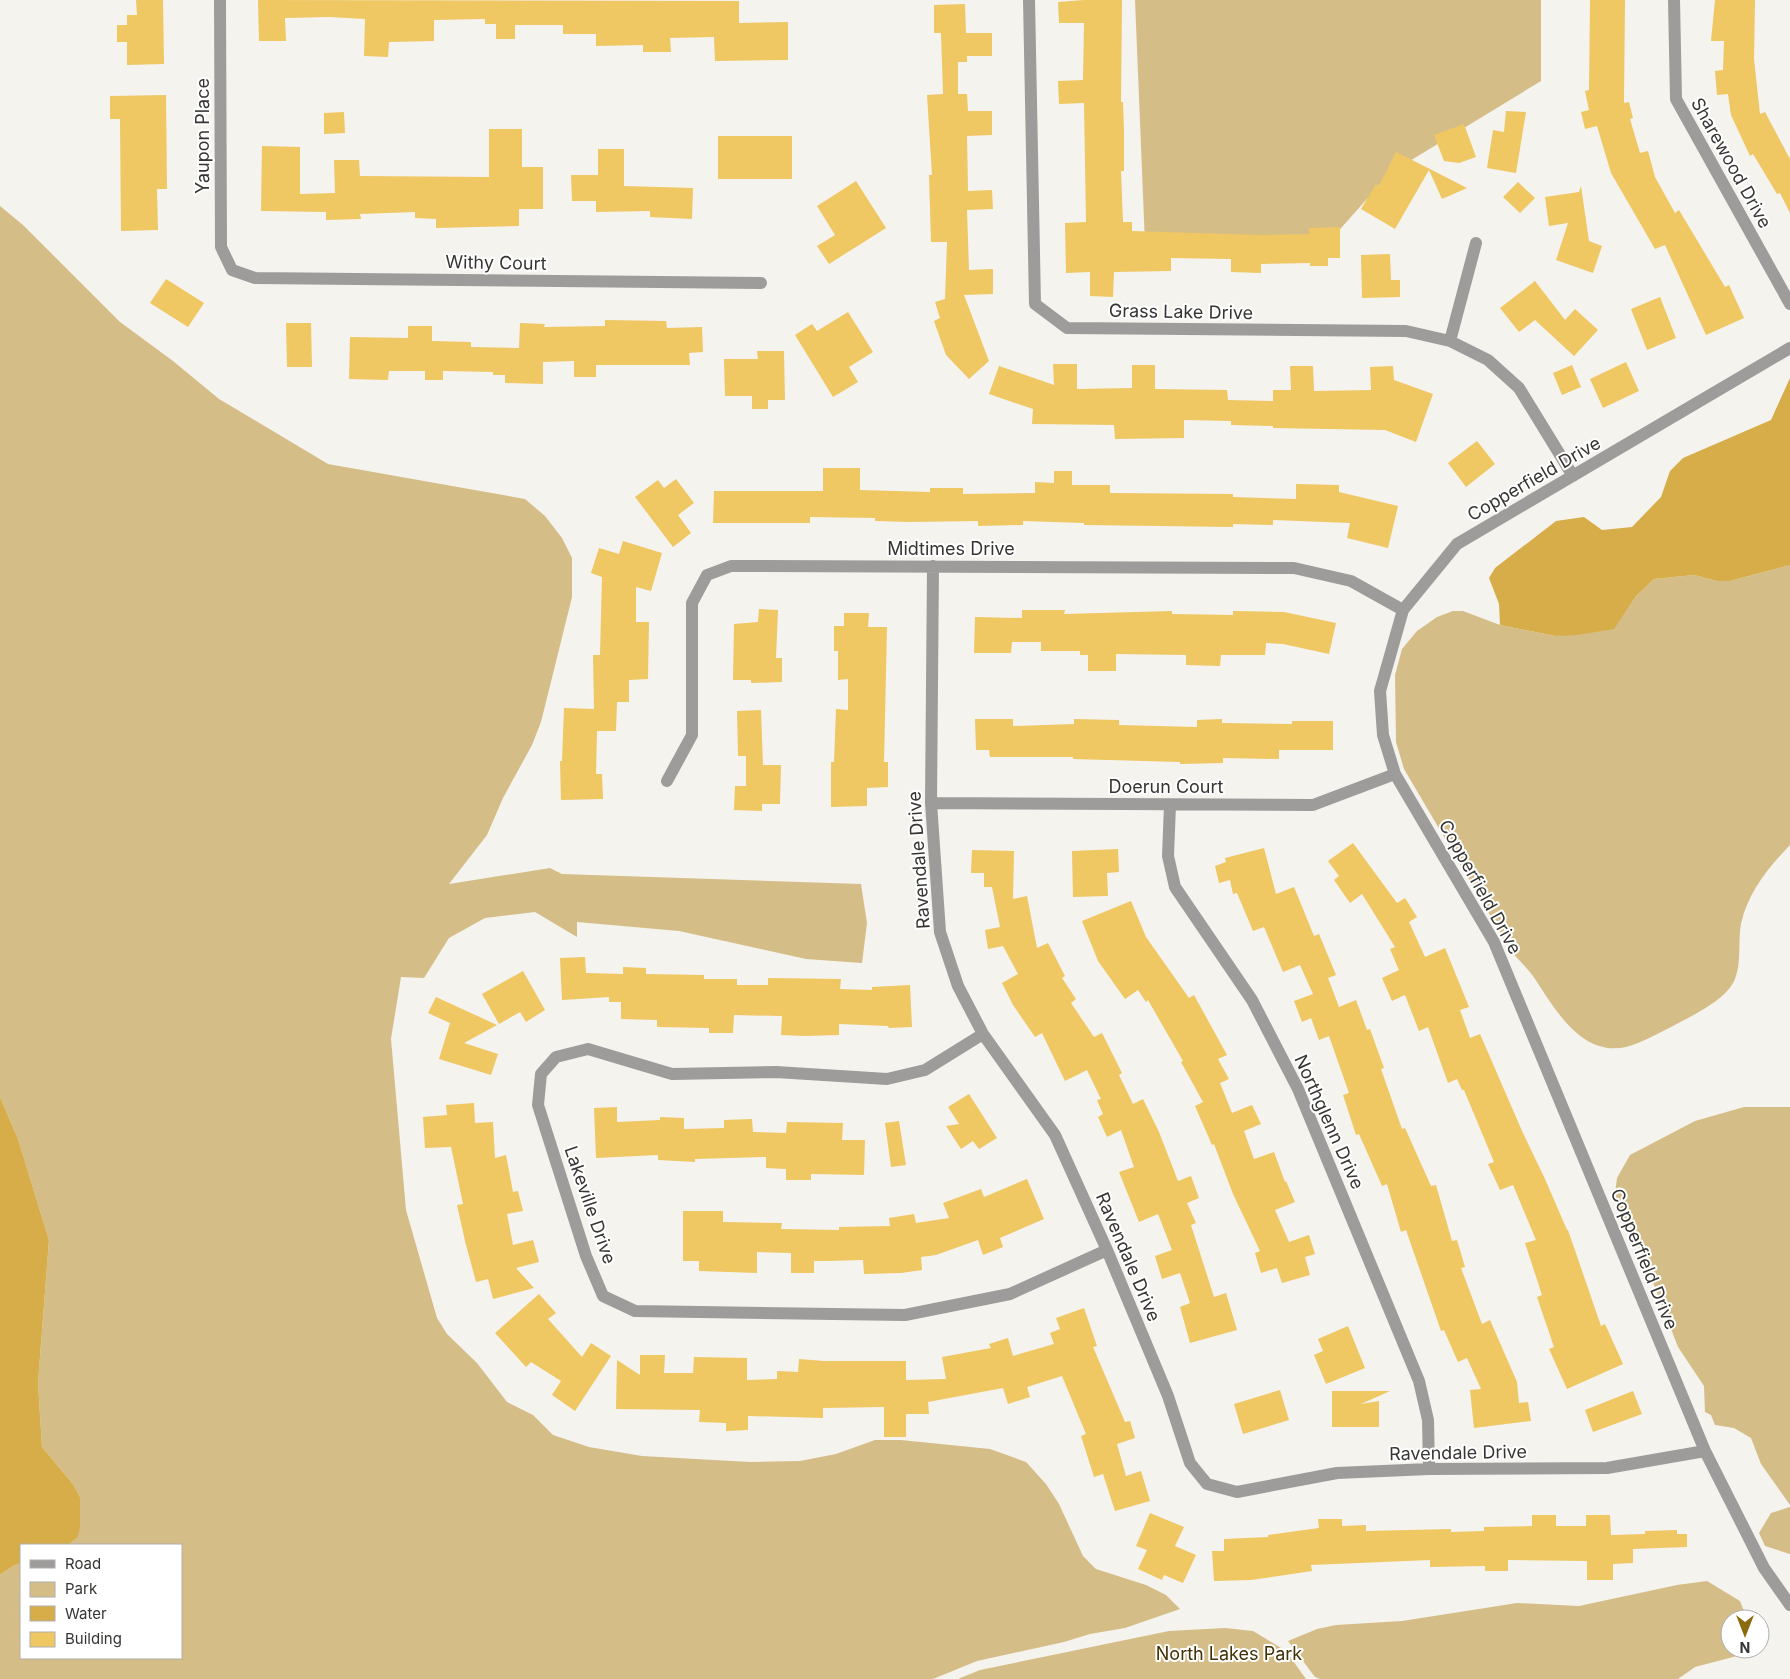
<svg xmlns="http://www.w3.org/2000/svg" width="1790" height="1679" font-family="Inter,sans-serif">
	<rect width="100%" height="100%" fill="#f5f3ee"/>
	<!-- green -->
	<path fill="#d5bd87" d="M1135,0H1541V81L1390,173L1310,263L1145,244Z
		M0,206L23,225L120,322L173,361L219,399L328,464L525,499L545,516L562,538L572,558V597L541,722L532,745L503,798L487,835L449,884L550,868L562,874L861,884L867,923L862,963L806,959L679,931L577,922V937L535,912L485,918L449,938L424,978L401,977L391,1039L406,1210L437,1318L447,1334L477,1363L507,1402L533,1415L553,1435L589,1447L642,1456L750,1462L800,1461L836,1454L875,1440H901L990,1449L1026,1462L1046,1484L1059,1504L1083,1556L1096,1569L1146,1585L1166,1595L1180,1609L1125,1628L1090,1634L1064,1642L977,1661L933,1679H0V1575L13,1566L21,1563V1658H181V1545H68L77,1538L80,1497L73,1484L42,1447L38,1383L49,1240L18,1139L0,1097Z
		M1790,565V845C1768,868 1748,892 1741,924C1737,945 1744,973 1728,990C1715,1005 1688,1018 1671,1027C1657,1034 1641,1043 1626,1047C1580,1057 1554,1007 1533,976C1523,962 1510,954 1503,937L1404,769L1396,742L1395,675L1402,649L1417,631L1437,617L1453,611H1463L1500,625L1555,636L1614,628L1636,596L1654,579L1694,575L1717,581H1730Z
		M1744,1107H1790V1505L1761,1464L1751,1438L1734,1428L1715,1425L1711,1415L1705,1412L1704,1386L1678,1347L1634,1233L1614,1201L1617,1178L1630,1155L1695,1121Z
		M1790,1507V1554L1765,1546L1759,1533L1771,1513Z
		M1707,1581L1740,1601L1747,1619H1730V1649H1742L1737,1656L1695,1667L1678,1679H1320L1315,1677L1288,1641L1317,1629L1336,1625L1402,1621L1517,1603L1579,1606L1677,1585Z
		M1225,1628L1253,1631L1286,1651L1306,1679H958L980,1670L1169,1631Z"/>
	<!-- water -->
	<path fill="#d6ad48" d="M1790,378V565L1730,581H1717L1694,575L1654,579L1636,596L1614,629L1577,635L1555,636L1500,625L1499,604L1489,578L1495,568L1556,521L1584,517L1602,530L1632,527L1661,497L1670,471L1683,458L1771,420Z
		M0,1097L18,1139L49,1240L38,1383L42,1447L73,1484L80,1497V1528L77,1538L68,1545H21V1563L13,1566L0,1575Z"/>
	<!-- building -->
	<path fill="#efc763" d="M136,0H163L164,64L127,65V42H117V25H127V15H137Z
		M258,0L739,1V23L788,22V60L715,61L714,37L670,38L671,52H643V45L596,46V34H563V25H515V39H496V24H485V19L434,20V41L389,42L388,57L364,56L365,19L329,17L285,18L286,41H259Z
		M1084,0H1122L1121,102H1123L1124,131V171H1121L1123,222H1132V231L1262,235L1309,234V228L1340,227V258H1328V266H1310V263L1261,264V273L1231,272V259L1171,258V271L1114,272L1113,297L1090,296V272L1066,273L1065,223L1086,222L1084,103L1059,104L1058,81L1083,80L1084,23H1059L1058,2Z
		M1590,0H1625L1624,103L1629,102L1633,118L1630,119L1640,153L1648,151L1655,177L1675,213L1679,210L1725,287L1729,285L1744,318L1706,335L1665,245L1655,249L1611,173L1597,126L1585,129L1581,112L1589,110L1585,91L1589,90Z
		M1715,0H1755L1754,59L1760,114L1765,112L1790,159V213L1780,193L1777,194L1753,154L1750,156L1731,115L1728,94L1717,95L1715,71L1723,70L1724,41H1711Z
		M965,4L966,33H992V56H967V62H958V94H967L968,111H992V135L967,136L968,191L992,190L993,209L967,210L969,270L993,269V294L964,295L989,361L969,379L946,355L934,321L940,318L935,302L945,299L947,242H931L929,175H932L927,95L943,94L941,33H934V5Z
		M166,95L167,189H157L158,230L121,231L120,119H110V96Z
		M1506,111L1526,112L1516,173L1487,168L1493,130L1504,132Z
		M344,112L345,133L324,134V113Z
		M1464,124L1476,157L1459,163L1444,161L1434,135Z
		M489,129H522V167H543V209H519V226L436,228V219L415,218V212L360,214L361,219L326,220V212L261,211L262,146L300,147V194L335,193L334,160H359L360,176L489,177Z
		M718,136H792V179H718Z
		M598,149H624V186L693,188L692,219L650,217V211L596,212V201H572L571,175H598Z
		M1396,152L1428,168L1467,188L1442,199L1429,170L1395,229L1361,209L1376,184L1379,186Z
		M856,181L886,228L829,264L817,246L835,235L817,206Z
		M1518,182L1535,198L1520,213L1503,197Z
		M1581,186L1589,241L1602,246L1593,273L1556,260L1568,223L1549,226L1545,197L1579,192Z
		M1390,254L1391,280H1400V297L1362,298L1361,255Z
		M166,279L204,303L188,327L150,303Z
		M1535,281L1565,320L1575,309L1598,330L1574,356L1535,320L1519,332L1500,308Z
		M1660,297L1676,338L1647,350L1631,309Z
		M848,312L873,352L849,367L858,382L833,397L795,335L812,324L817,331Z
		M605,320L666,321L667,328L702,327L703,352L689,353L690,365H596V377H574V361L543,362V384L505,383V375H493V372L443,371V380H425V371H389L388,380L349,379L350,337L408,338V326H432V341L471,342V347L519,348L520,323L545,324L544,327L605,326Z
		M286,323H311L312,367H287Z
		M757,351H784L785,400H768V409H752V396H725L724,359H758Z
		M1626,362L1639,391L1603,408L1590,379Z
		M1053,364H1077V389L1132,388V365H1155V389L1227,390L1228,400L1273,401V390H1291L1290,366H1313L1314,391L1371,390L1370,367L1393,366L1394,380L1433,394L1416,442L1385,430L1273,428V426L1231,425V421L1184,420V438L1115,439L1114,425L1032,424L1033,409L989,394L999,366L1054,385Z
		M1572,365L1581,387L1562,395L1553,373Z
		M1477,441L1495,464L1466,487L1448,463Z
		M823,468H860V490L930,492V488H963V494L1035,493V482L1054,483V471H1072V485H1110V493L1233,494V497L1296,499V484L1339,485V492L1398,506L1388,548L1347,538L1350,523L1273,520V525L1233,524V527L1084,525V523L1023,521V525L978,526V521L909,522L875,521V518L810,517V523H713L714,491H823Z
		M676,479L694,503L678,515L691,533L673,547L635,497L658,480L664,488Z
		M623,541L662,553L651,591L636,587V622H649L648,679L629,680V702H617L616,731H597L596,774H602L603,799L561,800L560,761H562L564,708L594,709L593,655H600L602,577L591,573L599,548L619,554Z
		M759,609L778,610L776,658H782V682L751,683V680H733L734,624L758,622Z
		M1022,610H1065L1064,614L1172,611V614L1233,615V611L1284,612L1336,623L1329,654L1283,644L1266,643L1265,655H1221L1220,666L1186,665V655L1116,654V671H1088V655H1080V651H1041V642H1012L1011,653H974L975,617L1022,618Z
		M844,613H869L868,627H887L884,762H888V787L867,788V806L831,807V762H834L836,709L848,710V679L838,680V651H834V626H844Z
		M761,710L763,765H781L780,804H762V811L734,810L735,786H746V756H738L737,711Z
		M975,719H1013V726L1074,724V719L1119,720V725L1197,727V720L1222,719V723L1292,724V721H1333V750H1279V759L1223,758V763L1180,764V762L1073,759V757H990L989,750H976Z
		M1353,843L1397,903L1405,898L1417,917L1409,922L1425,957L1445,948L1469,1007L1460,1010L1470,1038L1480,1034L1522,1131L1545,1179L1567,1230H1568L1601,1326L1605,1324L1623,1364L1567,1389L1549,1349L1554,1347L1537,1297L1542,1295L1525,1243L1536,1240L1513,1185L1500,1190L1488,1164L1494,1162L1464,1090H1462L1457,1079L1448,1083L1428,1027L1419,1031L1405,995L1392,1001L1382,978L1399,970L1390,949L1395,947L1362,894L1350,903L1334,880L1339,876L1328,861Z
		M1264,848L1276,894L1294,887L1314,936L1319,934L1336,975L1328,978L1339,1007L1356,1000L1367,1030L1370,1029L1384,1068L1381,1069L1402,1129L1405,1128L1431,1186L1436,1185L1452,1241L1457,1240L1465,1267L1461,1268L1482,1324L1490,1320L1517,1382L1519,1403L1528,1402L1531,1421L1474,1428L1470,1390L1481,1389L1467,1358L1458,1362L1444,1330L1441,1331L1406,1230L1401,1232L1387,1184L1382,1186L1359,1134L1356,1135L1343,1095L1349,1093L1329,1036L1319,1040L1311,1018L1302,1022L1294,1001L1313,994L1300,965L1283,972L1264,927L1253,931L1237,893L1233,894L1230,880L1219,883L1215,866L1226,862L1225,858Z
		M1118,849L1119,872L1107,873L1108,896L1073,897L1072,851Z
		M972,850L1014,851L1013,899L1027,896L1037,948L1048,943L1065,976L1062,978L1076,999L1071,1003L1094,1037L1102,1033L1122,1073L1119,1075L1133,1104L1143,1099L1159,1132L1178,1181L1191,1176L1199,1198L1187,1203L1196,1223L1191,1225L1214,1297L1226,1293L1237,1330L1190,1343L1180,1307L1190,1303L1180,1273L1162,1279L1155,1256L1172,1250L1158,1214L1139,1222L1119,1172L1134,1167L1121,1130L1107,1137L1098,1117L1103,1114L1097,1100L1101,1099L1087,1070L1065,1081L1042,1033L1035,1037L1013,1005L1002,983L1018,974L1003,946L988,949L985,930L1000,927L992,887H984V873H971Z
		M1131,901L1146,937L1189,998L1194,995L1227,1055L1218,1059L1229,1079L1220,1083L1232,1113L1252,1105L1261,1124L1244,1131L1254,1159L1274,1152L1285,1182L1286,1181L1295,1202L1275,1210L1289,1242L1309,1235L1315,1254L1305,1257L1310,1275L1282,1283L1277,1268L1261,1273L1255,1253L1260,1251L1233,1194L1214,1144L1212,1145L1195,1106L1203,1102L1181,1062L1183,1061L1148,1000L1146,1002L1138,990L1125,999L1098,961L1082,921Z
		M585,957L586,973L623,974V967L646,968V974L704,975V979H737V985H768V978L841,979L840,989L872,990V987L910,985L912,1027L889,1028L888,1026L839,1024V1035L804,1036L781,1035L782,1016L734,1015L733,1033H709V1028L657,1027V1020L621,1019V1002H609V997L562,1000L560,958Z
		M523,971L545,1010L526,1022L520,1012L499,1024L482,994Z
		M436,997L497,1025L464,1043L498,1054L491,1075L439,1059L450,1023L428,1013Z
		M969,1094L997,1138L979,1149L973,1141L961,1149L946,1126L959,1124L948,1107Z
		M474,1103L475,1123L493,1122L495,1158L506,1155L513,1192L518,1191L523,1211L507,1214L513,1245L533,1240L539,1262L516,1268L534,1288L493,1299L488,1279L476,1282L465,1241L457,1205L463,1204L451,1147L425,1148L423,1117L447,1115L446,1105Z
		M617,1107V1122L660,1120V1117L684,1118V1129L724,1128V1120L752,1119L753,1132L786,1133L787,1122L843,1123L842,1140H865L864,1175L811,1174V1180H786V1169L766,1168V1157L695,1159V1162L658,1160V1155L596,1158L594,1108Z
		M899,1121L906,1165L891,1167L885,1123Z
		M1027,1179L1044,1219L1000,1238L1003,1247L983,1255L978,1240L936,1255L921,1257L922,1270L901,1273L864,1274L863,1260L828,1261H814V1273H791V1253L757,1252V1273L699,1271V1261H683V1211H723V1222L782,1223L781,1229L839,1230V1227L890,1226L889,1218L914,1214L916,1223L949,1218L943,1203L981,1189L984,1197Z
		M539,1294L556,1313L548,1319L582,1357L591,1343L611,1356L575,1411L552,1395L561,1381L531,1362L526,1367L495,1333Z
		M1084,1308L1097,1346L1093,1347L1125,1422L1130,1421L1135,1438L1117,1444L1126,1476L1141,1471L1150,1501L1115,1511L1103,1474L1094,1477L1081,1436L1086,1434L1062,1376L1027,1387L1030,1397L1008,1404L1003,1388L928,1402L929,1414H906V1437H884V1407L823,1408V1418L748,1416V1430L726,1431V1423L699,1422L700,1410L616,1409L617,1360L640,1375V1355H665L664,1373H693L694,1357L747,1358V1380L777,1379V1371L798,1372L799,1359L824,1361H906V1380L946,1379L942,1357L991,1348L989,1344L1008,1338L1013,1356L1054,1344L1050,1333L1060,1329L1056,1318Z
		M1348,1326L1365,1368L1326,1384L1314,1355L1323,1351L1318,1339Z
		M1280,1390L1289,1420L1243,1434L1234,1404Z
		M1332,1391H1390L1361,1404L1379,1401V1427H1332Z
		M1633,1391L1642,1414L1593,1432L1585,1410Z
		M1150,1513L1184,1527L1175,1546L1196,1555L1183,1583L1164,1575L1162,1580L1138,1569L1147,1550L1136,1546Z
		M1532,1515H1556V1526H1586V1515H1610L1611,1535L1645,1534V1531L1677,1530V1534H1687V1547L1633,1549V1563L1613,1564V1580H1587V1561L1508,1560V1571H1485V1566L1430,1567V1560L1311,1565L1312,1571L1251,1580L1214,1581L1212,1551H1224V1539L1268,1537V1535L1319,1528L1318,1519H1342V1526L1366,1525V1531L1451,1529V1532L1484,1531V1527L1532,1526Z"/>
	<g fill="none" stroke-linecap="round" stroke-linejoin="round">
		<!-- street -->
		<path stroke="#9d9c9a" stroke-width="12" d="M220,0L221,247L232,270L255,278L761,283
			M1029,0L1035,304L1067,328L1406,331L1450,341L1488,360L1519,388L1573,476
			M1674,0L1676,99L1790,304
			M1450,341L1476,243
			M1790,348L1457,544L1403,610L1380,691L1383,735L1395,774L1494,942L1705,1451L1764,1568L1790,1605
			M933,566L931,803L940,932L958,986L983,1034L1055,1135L1107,1250L1168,1396L1190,1463L1207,1484L1237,1492L1337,1473L1429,1469L1607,1468L1705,1451
			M667,781L692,735V603L707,575L731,566L1294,568L1351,581L1403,610
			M931,803L1313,805L1395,774
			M1170,805L1168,856L1175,887L1252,1000L1298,1089L1419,1381L1428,1420L1429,1469
			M983,1034L925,1070L887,1079L776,1072L672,1074L588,1049L556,1057L541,1074L538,1105L586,1256L603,1296L635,1311L905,1315L1010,1294L1107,1250"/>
	</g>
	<g text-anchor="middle" stroke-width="4" stroke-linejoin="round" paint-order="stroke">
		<!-- street labels -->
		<g font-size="18" fill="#363533" stroke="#fff">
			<text transform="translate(203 136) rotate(-90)" y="6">Yaupon Place</text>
			<text transform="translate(1731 163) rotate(61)" y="6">Sharewood Drive</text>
			<text transform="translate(496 263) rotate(1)" y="6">Withy Court</text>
			<text transform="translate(1181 312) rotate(1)" y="6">Grass Lake Drive</text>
			<text transform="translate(1534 479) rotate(-30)" y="6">Copperfield Drive</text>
			<text x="951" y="555">Midtimes Drive</text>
			<text x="1166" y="793">Doerun Court</text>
			<text transform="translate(919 860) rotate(-94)" y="6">Ravendale Drive</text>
			<text transform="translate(1480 887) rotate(61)" y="6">Copperfield Drive</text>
			<text transform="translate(1329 1122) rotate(66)" y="6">Northglenn Drive</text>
			<text transform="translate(590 1205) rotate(71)" y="6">Lakeville Drive</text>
			<text transform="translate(1128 1257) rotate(67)" y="6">Ravendale Drive</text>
			<text transform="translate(1644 1259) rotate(68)" y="6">Copperfield Drive</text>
			<text transform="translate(1458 1453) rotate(-1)" y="6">Ravendale Drive</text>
		</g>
		<!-- park labels -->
		<g font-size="18" fill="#423105" stroke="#fff">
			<text x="1229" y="1660">North Lakes Park</text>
		</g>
	</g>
	<!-- legend -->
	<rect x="20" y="1544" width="162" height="115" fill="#ffffff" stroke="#afaead"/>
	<rect x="30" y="1560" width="25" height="8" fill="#9d9c9a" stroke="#afaead"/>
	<text x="65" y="1569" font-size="15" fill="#363533">Road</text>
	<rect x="30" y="1582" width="25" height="15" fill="#d5bd87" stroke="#afaead"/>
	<text x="65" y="1594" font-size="15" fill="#363533">Park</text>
	<rect x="30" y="1606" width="25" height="15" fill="#d6ad48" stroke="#afaead"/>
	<text x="65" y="1619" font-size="15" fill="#363533">Water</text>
	<rect x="30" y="1632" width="25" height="15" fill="#efc763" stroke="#afaead"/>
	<text x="65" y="1644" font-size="15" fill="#363533">Building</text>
	<!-- north arrow -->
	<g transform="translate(1745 1634) rotate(180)"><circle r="24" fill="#ffffff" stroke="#afaead"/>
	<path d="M0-4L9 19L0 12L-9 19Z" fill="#8a6a0a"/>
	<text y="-8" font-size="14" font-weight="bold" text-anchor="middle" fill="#363533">N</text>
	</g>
</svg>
